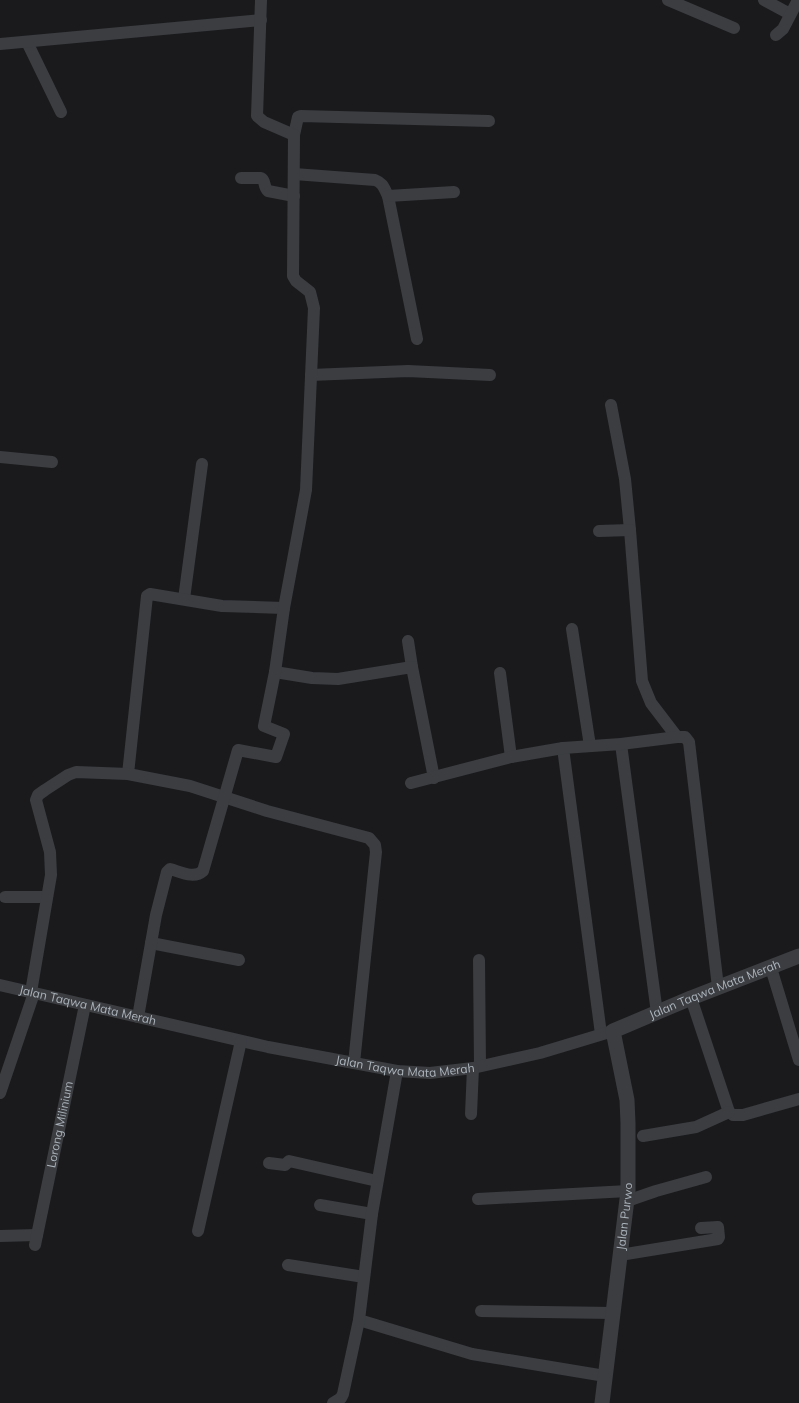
<svg xmlns="http://www.w3.org/2000/svg" width="799" height="1403" font-family="Mulish,sans-serif">
	<rect width="100%" height="100%" fill="#1a1a1c"/>
	<g fill="none" stroke-linecap="round" stroke-linejoin="round">
		<!-- minor -->
		<g stroke="#3b3d41" stroke-width="12">
			<path d="M668,0L734,28"/>
			<path d="M764,0L790,14"/>
			<path d="M776,35L783,29L798,0"/>
			<path d="M27,42L61,112"/>
			<path d="M0,44L261,20"/>
			<path d="M294,135L298,117L301,116L489,121"/>
			<path d="M294,174L375,180C383,183 384,188 388,196L417,339"/>
			<path d="M241,178H261C266,180 263,187 268,191L294,196"/>
			<path d="M388,196L454,192"/>
			<path d="M311,375L408,371L490,375"/>
			<path d="M611,405L625,479L630,530L642,681L651,703L677,737"/>
			<path d="M0,457L52,462"/>
			<path d="M599,531L630,530"/>
			<path d="M184,599L202,464"/>
			<path d="M572,629L590,746"/>
			<path d="M408,641L412,667"/>
			<path d="M275,672L312,678L338,679L412,667L434,778"/>
			<path d="M500,673L511,757"/>
			<path d="M621,744L657,1013"/>
			<path d="M563,748L601,1034"/>
			<path d="M128,774L147,596L150,594L222,606L284,608"/>
			<path d="M411,783L511,757L563,748L621,744L677,737H685L689,742L691,759L718,987"/>
			<path d="M5,897H47"/>
			<path d="M151,943L239,960"/>
			<path d="M479,960L480,1066"/>
			<path d="M771,968L799,1060"/>
			<path id="s1" d="M0,985L268,1047L397,1071L430,1073L473,1068L540,1053L613,1031"/>
			<path d="M31,992L51,875L50,852L36,800L38,795L45,790L68,775L76,772L128,774L190,786L267,811L369,838L375,845L376,852L354,1063"/>
			<path d="M691,998L729,1112L733,1115H743L799,1099"/>
			<path d="M138,1017L156,915L167,872L170,869C181,872 194,879 203,871L238,750L276,757L284,734L264,726L275,672L284,608L306,490L314,308L310,292L296,281L293,276L294,135L264,122L257,116L261,0"/>
			<path d="M0,1093L34,993"/>
			<path d="M471,1114L473,1068"/>
			<path d="M643,1136L696,1127L729,1112"/>
			<path d="M269,1163L285,1165L289,1161L377,1181"/>
			<path d="M478,1199L628,1191"/>
			<path d="M627,1201L656,1191L706,1177"/>
			<path d="M320,1205L372,1214"/>
			<path d="M198,1231L241,1041"/>
			<path d="M0,1236L37,1235"/>
			<path id="s2" d="M35,1245L85,1005"/>
			<path d="M620,1255L718,1239L719,1237L718,1227L701,1228"/>
			<path d="M288,1265L364,1277"/>
			<path d="M481,1311L613,1313"/>
			<path d="M359,1320L472,1354L605,1376"/>
			<path d="M333,1403L341,1398L343,1394L359,1320L372,1214L397,1071"/>
		</g>
		<!-- tertiary -->
		<path stroke="#3b3d41" stroke-width="15" id="s3" d="M602,1403L628,1191V1123L627,1100L613,1031L691,998L799,956"/>
	</g>
	<g text-anchor="middle" stroke-width="3" stroke-linejoin="round" paint-order="stroke">
		<!-- street labels -->
		<g font-size="12" fill="#acb4bc" stroke="#151517">
			<text dy="4" stroke="none"><textPath href="#s3" startOffset="485">Jalan Taqwa Mata Merah</textPath></text>
			<text dy="4" stroke="none"><textPath href="#s1" startOffset="90">Jalan Taqwa Mata Merah</textPath></text>
			<text dy="4" stroke="none"><textPath href="#s1" startOffset="414">Jalan Taqwa Mata Merah</textPath></text>
			<text dy="4" stroke="none"><textPath href="#s2" startOffset="123">Lorong Milinium</textPath></text>
			<text dy="4" stroke="none"><textPath href="#s3" startOffset="188">Jalan Purwo</textPath></text>
		</g>
	</g>
</svg>
